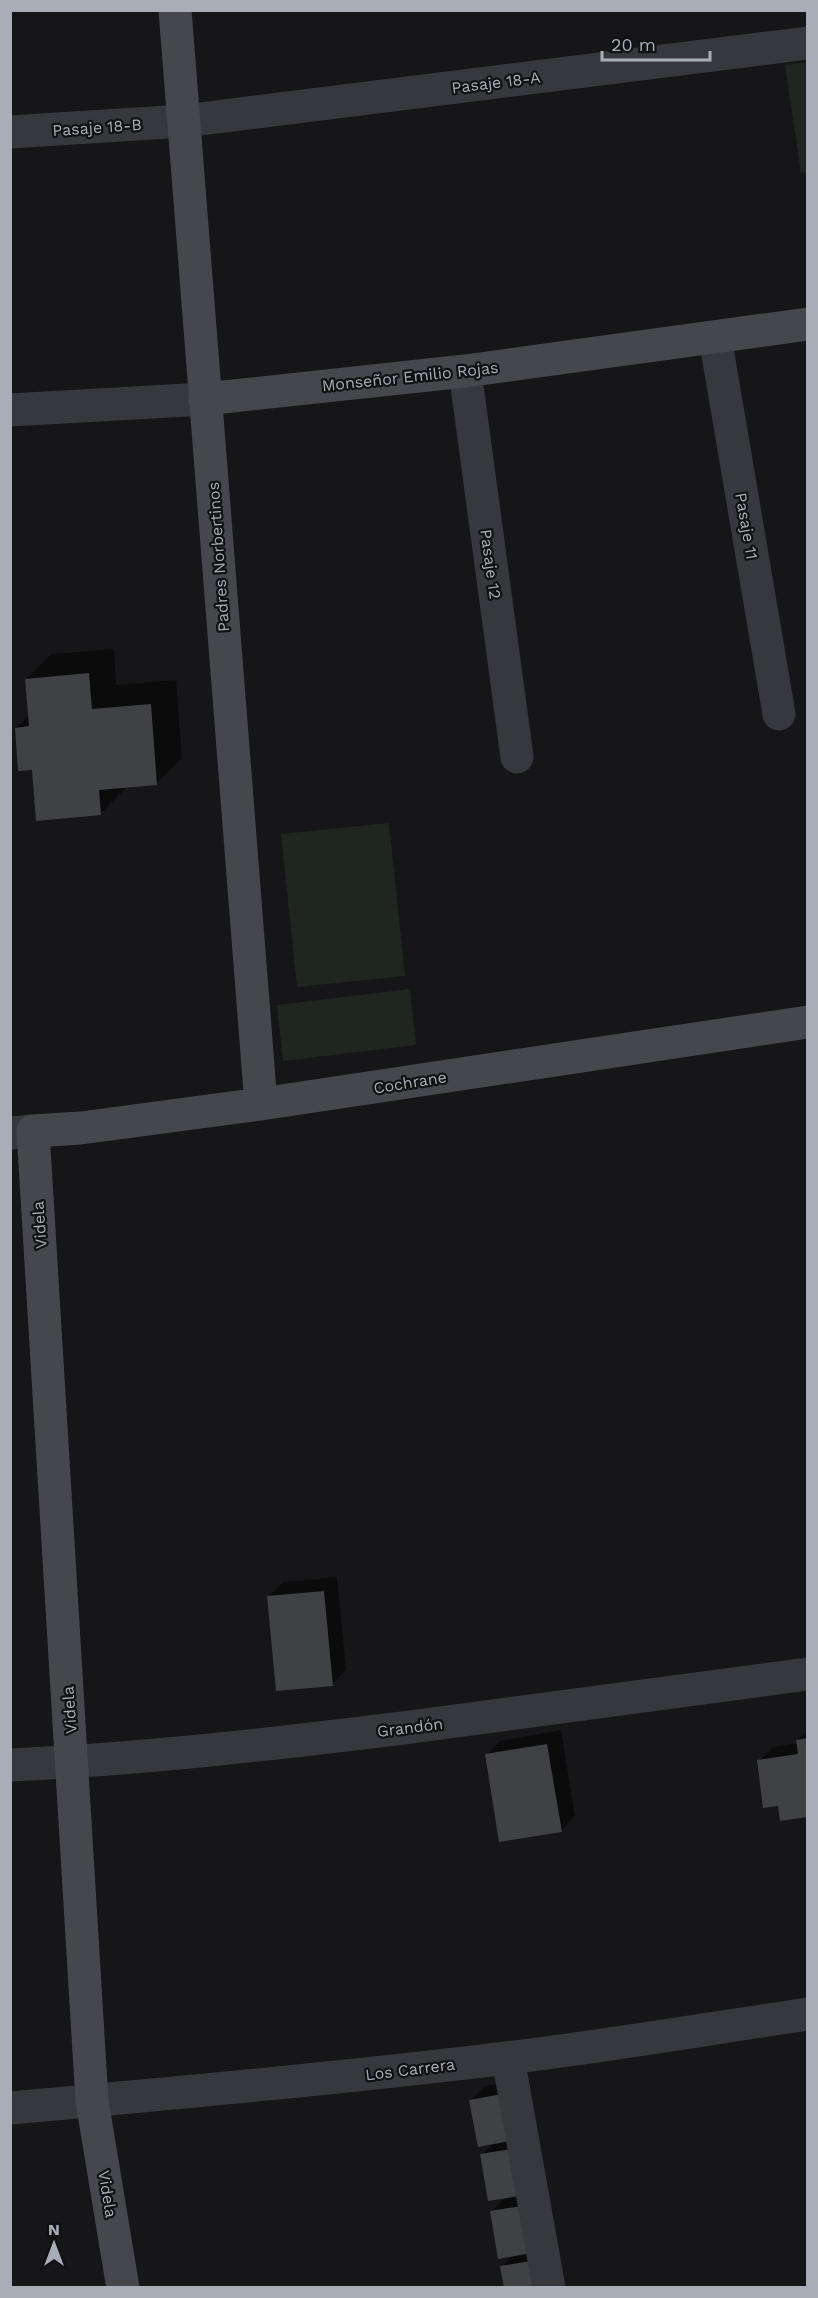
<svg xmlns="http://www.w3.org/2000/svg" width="818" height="2298" font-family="'Work Sans',sans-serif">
	<rect width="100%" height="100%" fill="#161618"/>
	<!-- green -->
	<path fill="#1e261f" d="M807,62V172L801,173L785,65Z
		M389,823L405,976L297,987L281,834Z
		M410,989L416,1045L283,1061L277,1005Z"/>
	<!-- shadow -->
	<path fill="#0007" d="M114,649L116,685L176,680L182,758L157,783L125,786V789L100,814L33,768L16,728L29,715L26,679L51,654Z
		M337,1577L346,1670L332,1684L269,1596L283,1582Z
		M561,1730L575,1816L561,1831L486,1755L500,1741Z
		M808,1730V1816L779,1805L759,1761L773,1747L798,1743L797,1740Z
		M521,2080L559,2288L502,2267L514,2254L492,2211L506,2197L481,2155L494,2142L471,2100L485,2086Z"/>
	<!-- building -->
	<path fill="#404145" d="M89,673L92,709L151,704L157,785L99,790L101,815L36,821L32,770L18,771L15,728L29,726L25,679Z
		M324,1591L333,1686L276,1691L267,1596Z
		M808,1738V1817L780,1821L778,1806L763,1808L757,1760L798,1754L796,1740Z
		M547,1744L562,1832L499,1842L485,1754Z
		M507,2093L515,2140L478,2147L469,2100Z
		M517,2148L525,2195L488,2201L480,2154Z
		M528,2205L536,2252L498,2259L490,2211Z
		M538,2260L543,2288H504L500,2266Z"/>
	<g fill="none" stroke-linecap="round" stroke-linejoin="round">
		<!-- street -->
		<path stroke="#37383d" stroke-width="33" d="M10,132L184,121L808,43
			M715,337L779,714
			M465,371L517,757
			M10,410L205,399
			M10,1133L33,1131
			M10,1765C142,1759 273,1744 403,1728C538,1711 673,1693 808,1674
			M508,2058L549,2288
			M10,2108C176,2093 342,2078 507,2058C607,2046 707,2029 808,2014"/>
		<!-- secondary -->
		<path stroke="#45474d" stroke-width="33" d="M175,10L261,1104
			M205,399L465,371L808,324
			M123,2288L92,2101L33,1131L81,1128L261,1104L808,1022"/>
	</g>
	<g text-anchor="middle" stroke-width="4.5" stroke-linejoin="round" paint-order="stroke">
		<!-- street labels -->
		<g font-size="16" fill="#a8adb8" stroke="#111113">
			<text transform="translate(496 82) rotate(-7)" y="6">Pasaje 18-A</text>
			<text transform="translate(97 127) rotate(-4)" y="6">Pasaje 18-B</text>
			<text transform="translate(410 376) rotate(-6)" y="6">Monseñor Emilio Rojas</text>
			<text transform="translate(747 526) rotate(80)" y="6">Pasaje 11</text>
			<text transform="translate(218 557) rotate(-94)" y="6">Padres Norbertinos</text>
			<text transform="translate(491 564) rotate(82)" y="6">Pasaje 12</text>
			<text transform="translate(410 1082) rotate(-9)" y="6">Cochrane</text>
			<text transform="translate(39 1225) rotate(-94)" y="6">Videla</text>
			<text transform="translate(69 1710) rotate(-94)" y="6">Videla</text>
			<text transform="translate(410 1727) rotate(-7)" y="6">Grandón</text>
			<text transform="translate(410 2069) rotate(-7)" y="6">Los Carrera</text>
			<text transform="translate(108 2194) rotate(81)" y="6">Videla</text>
		</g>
	</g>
	<!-- border -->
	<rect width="818" height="2298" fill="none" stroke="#a8adb8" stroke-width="24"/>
	<!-- north arrow -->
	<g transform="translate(54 2244)" stroke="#111113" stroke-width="4.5" paint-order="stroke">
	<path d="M0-4.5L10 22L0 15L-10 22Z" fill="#a8adb8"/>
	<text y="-9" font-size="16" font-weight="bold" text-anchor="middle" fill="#a8adb8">N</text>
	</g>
	<!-- scale -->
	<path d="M602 51v9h108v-9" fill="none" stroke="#a8adb8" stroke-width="3"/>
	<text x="611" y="51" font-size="18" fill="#a8adb8" stroke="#111113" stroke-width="4.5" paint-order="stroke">20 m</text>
</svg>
